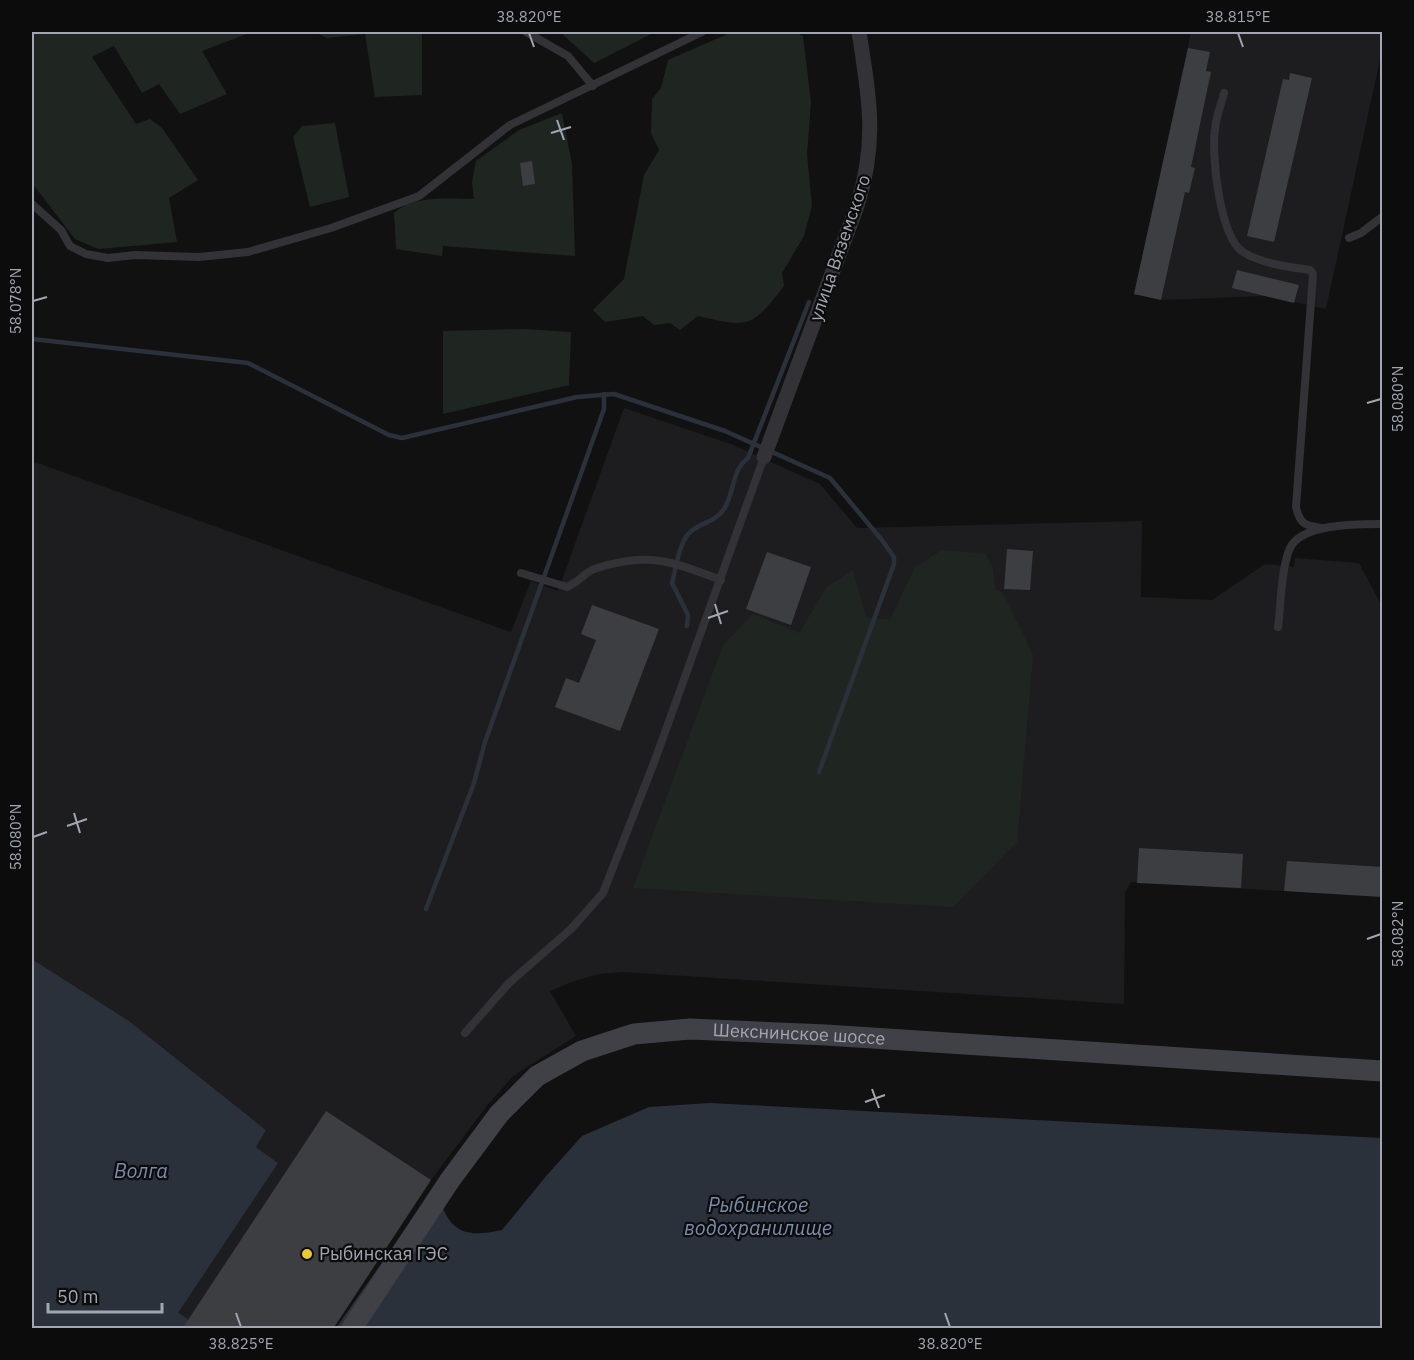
<svg xmlns="http://www.w3.org/2000/svg" width="1414" height="1360" font-family="'IBM Plex Sans',sans-serif">
	<rect width="100%" height="100%" fill="#111112"/>
	<!-- built -->
	<path fill="#1d1d1f" d="M1191,32H1382V50L1326,309L1266,296L1161,300L1134,294Z
		M624,408L731,444L820,484L857,528L1142,521L1141,597L1212,600L1265,564L1294,567L1295,558L1359,563L1382,606V897L1131,882L1125,893L1124,1004L623,972L598,974L572,982L550,991L576,1036L513,1076L486,1107L431,1180L333,1328H168L278,1163L256,1147L266,1130L129,1021L32,959V461L511,632L531,581L558,591Z"/>
	<!-- green -->
	<path fill="#1f2621" d="M32,32H252L202,51L227,94L180,114L159,84L142,93L114,46L92,57L136,124L150,119L162,128L198,180L169,198L177,242L98,249L75,239L32,183Z
		M314,32H422V95L375,97L365,34L327,38Z
		M560,32H655L594,63Z
		M732,32H796L803,36L811,102L807,154L812,206L804,236L782,273L784,286C751,328 750,328 698,316L680,330L670,323L654,325L643,316L605,322L593,310L624,279L644,175L659,150L651,133L652,99L661,88L668,60Z
		M562,113L572,164L575,256L443,246L442,256L396,249L394,213C415,195 448,199 474,199L472,182L476,161L519,130Z
		M335,123L349,197L310,207L293,137L302,126Z
		M524,329L571,332L569,385L443,414V331Z
		M942,550L986,554L993,569L995,589L1003,593L1033,655L1017,842L953,907L633,888L723,645L753,614L799,633L827,587L853,570L866,617L890,620L915,567Z"/>
	<!-- water -->
	<path fill="#2b313a" d="M32,959L129,1021L266,1130L256,1147L278,1163L168,1328H32Z
		M709,1103L1382,1138V1328H336L425,1201H440C452,1235 469,1237 502,1230L547,1175L582,1136L649,1107Z"/>
	<g fill="none" stroke-linecap="round" stroke-linejoin="round">
		<!-- stream -->
		<path stroke="#2b313a" stroke-width="4.5" d="M32,339L248,363L389,435L402,438L577,397L614,394L725,431L830,478L881,539L894,557V564L819,772
			M687,626L688,615L672,583C676,568 679,544 689,533C699,523 716,522 724,509C735,492 731,471 748,458L809,302
			M426,909L474,783L485,742L604,409V394"/>
		<!-- river -->
		<path stroke="#2b313a" stroke-width="27" d="M141,1304L177,1328"/>
	</g>
	<!-- building -->
	<path fill="#3d3e42" d="M1188,48L1210,52L1206,71L1211,72L1191,167L1195,168L1189,193L1185,192L1161,300L1134,294Z
		M1290,73L1312,78L1274,242L1247,236L1283,79L1289,80Z
		M532,161L535,184L523,186L520,163Z
		M1237,270L1299,285L1294,303L1232,288Z
		M1007,549L1033,551L1030,590L1004,589Z
		M767,552L811,567L791,625L746,609Z
		M592,605L659,629L620,731L555,707L566,678L579,683L596,640L581,634Z
		M1139,848L1243,854L1241,888L1137,883Z
		M1287,861L1383,867V897L1284,891Z
		M326,1111L431,1180L333,1329H182Z"/>
	<g fill="none" stroke-linecap="round" stroke-linejoin="round">
		<!-- lane -->
		<path stroke="#323237" stroke-width="8" d="M526,32L568,56L593,86
			M1224,93C1221,105 1216,117 1215,129C1211,156 1220,237 1243,252C1262,264 1289,267 1310,270L1313,274L1296,507C1300,525 1306,526 1323,528
			M32,204L61,230L70,246L86,254L108,258L135,255L199,257L248,252L331,228L419,196L510,125L702,32
			M1349,238L1361,233L1382,217
			M521,573L567,587C578,583 584,573 594,569C647,551 671,561 721,580
			M1278,627C1281,605 1281,568 1290,548C1302,523 1359,524 1382,524
			M465,1033L509,983L571,929L603,893L655,760L764,457"/>
		<!-- street -->
		<path stroke="#323237" stroke-width="15" d="M764,457L857,206C878,141 869,97 859,32"/>
		<!-- secondary -->
		<path stroke="#404047" stroke-width="21" id="s1" d="M352,1328L450,1180L499,1114L537,1076L582,1051L634,1034L690,1029L826,1035L1382,1071"/>
	</g>
	<!-- ticks -->
	<path fill="none" stroke="#a2a5b2" stroke-width="2" d="M529,33L534,47M1238,33L1243,47M557,120L564,140M551,133L571,127M33,301L47,297M1367,403L1381,399M715,604L721,624M708,618L728,611M74,813L80,833M67,826L87,819M33,837L47,832M1367,939L1381,934M872,1089L879,1108M865,1102L885,1095M236,1313L241,1327M945,1313L950,1327"/>
	<!-- markers -->
	<circle fill="#e9c832" stroke="#0c0c0d" stroke-width="2" cx="307" cy="1254" r="6"/>
	<g text-anchor="middle" stroke-width="4.5" stroke-linejoin="round" paint-order="stroke">
		<!-- street labels -->
		<g font-size="18" fill="#a2a5b2" stroke="#0c0c0d">
			<text transform="translate(840 248) rotate(-71)" y="6">улица Вяземского</text>
			<text dy="6" stroke="none"><textPath href="#s1" startOffset="585">Шекснинское шоссе</textPath></text>
		</g>
		<!-- poi labels -->
		<g font-size="18" fill="#a2a5b2" stroke="#0c0c0d" text-anchor="start">
			<text x="319" y="1260">Рыбинская ГЭС</text>
		</g>
		<!-- water labels -->
		<g font-size="20" font-style="italic" fill="#7a8dac" stroke="#0c0c0d">
			<text x="141" y="1178">Волга</text>
			<text x="758" y="1212">Рыбинское<tspan x="758" dy="23">водохранилище</tspan></text>
		</g>
	</g>
	<!-- border -->
	<rect width="1414" height="1360" fill="none" stroke="#0c0c0d" stroke-width="66"/>
	<!-- scale -->
	<path d="M48 1303v9h114v-9" fill="none" stroke="#a2a5b2" stroke-width="3"/>
	<text x="57" y="1303" font-size="18" fill="#a2a5b2" stroke="#0c0c0d" stroke-width="4.5" paint-order="stroke">50 m</text>
	<rect x="33" y="33" width="1348" height="1294" fill="none" stroke="#a2a5b2" stroke-width="2"/>
	<g font-size="15" text-anchor="middle" fill="#a2a5b2">
		<text x="529" y="22">38.820°E</text>
		<text x="1238" y="22">38.815°E</text>
		<text transform="translate(16 301) rotate(-90)" y="5">58.078°N</text>
		<text transform="translate(1398 399) rotate(-90)" y="5">58.080°N</text>
		<text transform="translate(16 837) rotate(-90)" y="5">58.080°N</text>
		<text transform="translate(1398 934) rotate(-90)" y="5">58.082°N</text>
		<text x="241" y="1349">38.825°E</text>
		<text x="950" y="1349">38.820°E</text>
	</g>
</svg>
